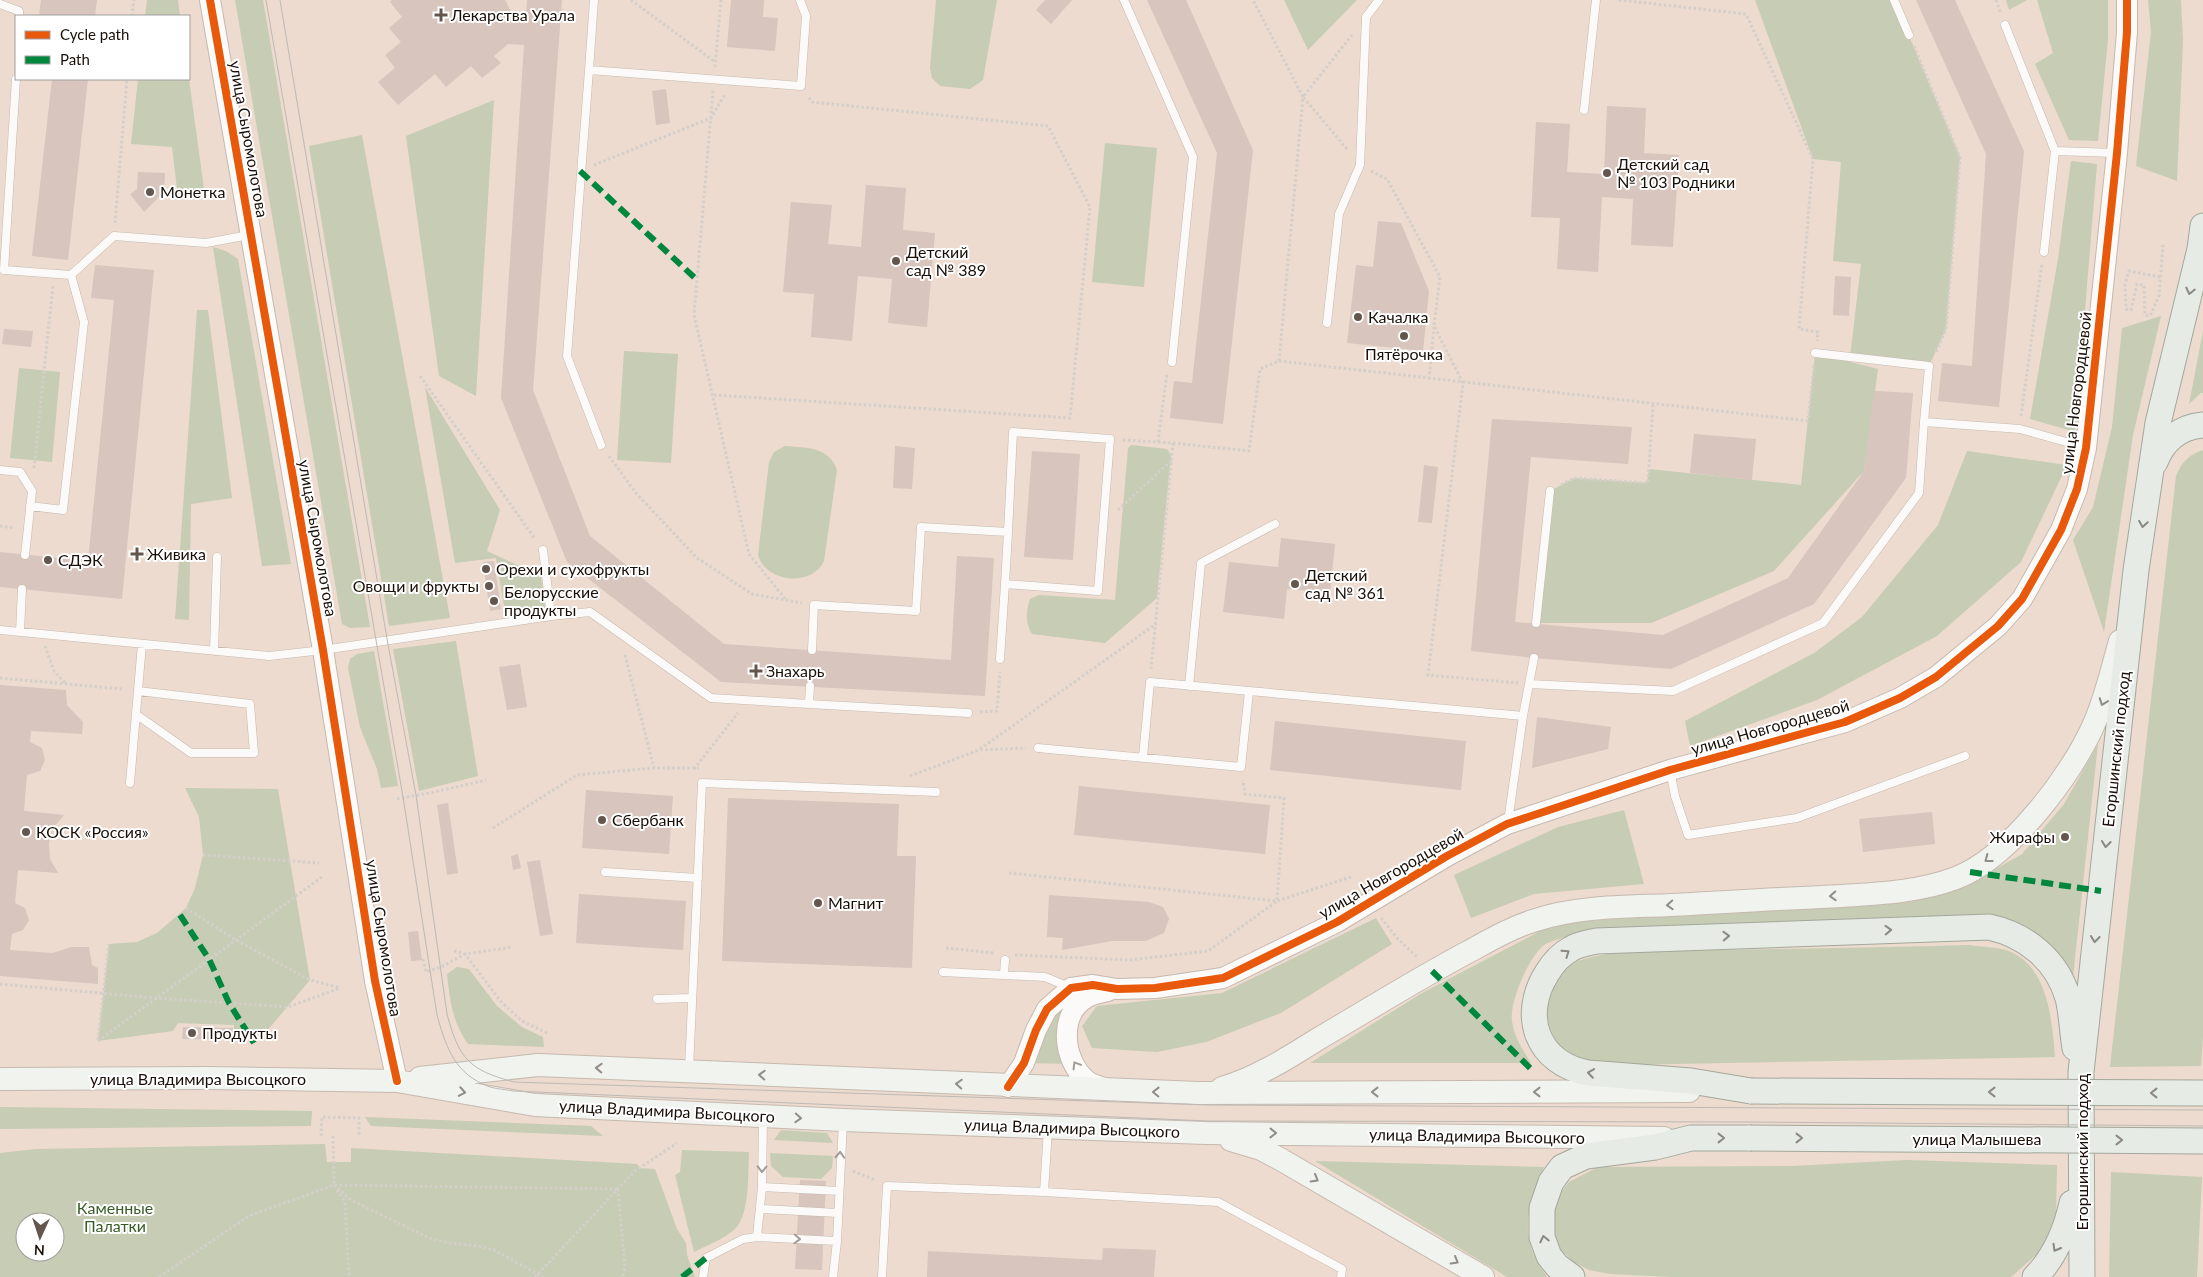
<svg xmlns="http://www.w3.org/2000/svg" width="2203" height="1277" font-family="Lato,sans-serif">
	<rect width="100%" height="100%" fill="#ecdbce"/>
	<!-- green -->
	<path fill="#c7ccb4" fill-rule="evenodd" d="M147,0H178L180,16H145Z
		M235,0H263L370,627L350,628L342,624Z
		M936,0H997L983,80L970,89L940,86L932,78L930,68Z
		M1284,0H1357L1308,50Z
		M1755,0H1894L1960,157L1946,329L1929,366L1850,357L1861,264L1833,261L1841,162L1813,159Z
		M2006,0H2027L2009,10Z
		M2037,0H2108V40L2098,141L2069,140L2035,64L2053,53Z
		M2148,0H2181L2183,41L2177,181L2136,166L2151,32Z
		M138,79H189L204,189H177L172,147L131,144Z
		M494,100L476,396L439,376L406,136Z
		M362,135L450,618L389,626L309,146Z
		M1105,143L1157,148L1144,287L1092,282Z
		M2071,161L2097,164L2075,432L2030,419L2058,259Z
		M213,247L226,251L238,259L291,564L262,566Z
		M197,310H208L232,498L191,504L189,620L175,619Z
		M2161,316L2133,435L2104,632L2073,540L2093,507L2112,427L2122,328Z
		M2203,331V393H2201L2189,404Z
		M624,351L678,354L671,463L617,460Z
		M1815,353L1878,369L1864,471L1774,571L1651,623H1536L1550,491L1574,478L1647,483L1649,469L1801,485Z
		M19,368L60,372L52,462L10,458Z
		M425,387L500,510L487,551L541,576L545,608L505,612L496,558L455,563Z
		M1131,445L1167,449L1171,455L1157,598L1105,643L1032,634C1025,623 1026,612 1030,599L1039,595L1115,600L1128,448Z
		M785,446C806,448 829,446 837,470L824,561C812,587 766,583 758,555L769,462L774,452Z
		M2203,450V1037L2201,1066L2110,1067L2176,476C2182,462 2188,455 2203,450Z
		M1967,451L2067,465L2021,562L1937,636L1817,700L1690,746L1685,721L1814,653L1862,617L1938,525Z
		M456,641L478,776L419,791L393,649Z
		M374,651L398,786L381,788L377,769L360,727L348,668L350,659L357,654Z
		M2098,744L2073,977C2065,958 2043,938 2025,926C2018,921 2007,919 1999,917L1581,933C1572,936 1551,940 1544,945C1529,957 1509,1002 1512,1021C1514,1037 1523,1050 1531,1063H1310L1422,993L1542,930L1567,922L1911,902L1969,884L2022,854L2064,804Z
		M185,788L278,789L310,980L266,1032L234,1031V1025L178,1023L173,1031L98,1041L109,944L137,942L157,933L186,908L195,888L203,855L199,817Z
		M1624,810L1644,884L1534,894L1471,918L1454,875L1558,827Z
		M1376,918L1392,944L1281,1013L1206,1042L1157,1052L1092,1048L1082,1026L1097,1006L1222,993Z
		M1969,945C1982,947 2000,947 2011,952C2049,969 2052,1022 2055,1057L1621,1065C1605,1064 1584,1065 1570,1055C1536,1030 1540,974 1581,960C1617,948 1677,951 1716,950C1801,949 1885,947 1969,945Z
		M457,967L469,969L497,1006L522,1027L543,1037L544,1047L468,1044C452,1022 450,1000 447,974Z
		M1077,1005L1074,1064L1024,1063L1047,1009Z
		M0,1107H4L312,1111L311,1126L0,1129Z
		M365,1117L591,1126L603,1136L371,1126Z
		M781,1130L827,1133L833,1143L774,1140Z
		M325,1144L327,1162H351V1148L637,1164L640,1168L655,1169L677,1229L686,1243L687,1255L695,1277H0V1153L36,1149ZM25,1222H55V1252H25Z
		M682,1150L749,1152C748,1171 750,1215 735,1229C724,1239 708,1245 694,1252L675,1175L680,1172Z
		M770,1153L833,1156L832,1168L821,1179L783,1177L771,1166Z
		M1907,1160L2057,1165L2056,1215L2044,1248L2011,1277H1672L1610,1274L1589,1270L1574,1262L1559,1248L1550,1225L1554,1201L1569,1182L1598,1167L1792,1166Z
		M1315,1161L1544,1167C1532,1195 1521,1223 1533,1253C1536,1262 1542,1269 1547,1277H1507Z
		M2111,1172L2202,1177L2197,1277H2109Z"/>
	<!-- building -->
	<path fill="#d7c5be" d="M41,0H97L95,16H39Z
		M392,0H505L513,15L526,14L527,0H562L533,390L590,536L724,644L951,660L957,556L994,558L985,696L721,682L567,562L501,398L524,45L508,44L494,56L501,63L482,78L471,66L446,87L435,74L398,105L378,82L395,68L385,55L401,42L389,28L402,17L390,2Z
		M731,0H764L763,17L778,18L775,51L727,47Z
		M1045,0H1072L1051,24L1036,10Z
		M1147,0H1186L1253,150L1223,424L1170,418L1174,381L1192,383L1217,153Z
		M1916,0H1955L2024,151L1999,407L1938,401L1942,363L1972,366L1986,154Z
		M52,79H88L68,260L32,256Z
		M666,89L670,123L656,125L652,91Z
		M1607,106L1646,108L1644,153L1679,155L1673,247L1631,245L1633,199L1602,197L1598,272L1557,269L1560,218L1531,217L1536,122L1570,124L1567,172L1604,174Z
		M138,172L165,173L164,192L144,212L130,194L137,189Z
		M866,185L906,188L903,230L935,233L927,327L888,323L892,279L858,276L852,341L811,337L814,294L783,292L791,202L832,205L828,244L861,247Z
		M1378,221L1401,223L1429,291L1423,351L1347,343L1356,265L1373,267Z
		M95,265L154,270L122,599L0,587V552L88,561L114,300L91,298Z
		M1835,276L1851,277L1849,316L1833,315Z
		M4,329L33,331L31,347L2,344Z
		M1874,391L1913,393L1906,478L1814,604L1671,669L1534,658L1471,651L1492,419L1632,427L1628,464L1531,457L1515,622L1663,635L1788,578L1864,471Z
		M1694,434L1756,439L1752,480L1690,473Z
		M895,446L915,448L912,489L893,488Z
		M1032,451L1080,454L1073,560L1024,557Z
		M1424,465L1438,467L1432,523L1418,522Z
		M1281,538L1335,544L1330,593L1287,589L1284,619L1223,612L1229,562L1278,567Z
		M494,561L501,609L490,611L483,562Z
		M520,664L527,707L507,710L499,667Z
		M0,685L66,690L67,705L83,722L82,734L31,731L30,742L42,748L45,760L40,771L27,775L24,811L64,815L54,827L49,843L50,859L58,873L18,870L15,903L25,908L29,920L23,930L12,934L10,950L53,953L71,947H89L92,965L98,968V984L0,976Z
		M1537,717L1611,727L1608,749L1532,768Z
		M1275,721L1466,741L1461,790L1270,770Z
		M1079,786L1270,805L1265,854L1074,835Z
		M586,790L673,796L669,854L582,848Z
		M728,798L899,804L897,856H916L912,968L722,961Z
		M448,803L458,873L447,875L437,805Z
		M1932,812L1935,844L1863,852L1859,819Z
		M518,854L521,868L513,870L511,856Z
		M540,860L553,934L540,936L527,862Z
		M579,894L686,901L683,950L576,943Z
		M1049,895L1149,902L1163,907L1169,919L1164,933L1146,941H1112L1062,950L1063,938L1047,937Z
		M418,931L422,960L411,961L408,932Z
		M183,1027L233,1028V1040L182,1039Z
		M800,1180L826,1181L822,1270L795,1269Z
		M1103,1248L1156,1250L1154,1277H927L928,1251L1102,1260Z"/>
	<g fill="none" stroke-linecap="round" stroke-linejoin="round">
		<!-- service casing -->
		<g stroke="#c6b9ae" stroke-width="9">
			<path id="service" d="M594,0L589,70L801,86L806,16L800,0
				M1124,0L1193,157L1172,362
				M1894,0L1909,35
				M0,4L19,11V16
				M2005,25L2055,151
				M589,70L567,356L601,445
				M16,79L4,270L71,275
				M1584,110L1596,0
				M2044,252L2055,151L2115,153
				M1327,323L1339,214L1360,165L1366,17L1379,0
				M1815,353L1929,366L1924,422L2020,429L2084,447
				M0,470L20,472L32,491L25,555
				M30,506L63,510L84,322L71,275L114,236L206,243L249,235
				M543,550L551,616
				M1536,623L1550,491
				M0,630L269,656L323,650L551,616L590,612L711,698L809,704L810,686
				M20,632L22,589
				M812,650L814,605L916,611L921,527L1008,532L1013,432L1110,439L1098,591L1005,584L1008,532
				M214,651L217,557
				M1000,659L1005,584
				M1529,684L1534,658
				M1189,686L1201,563L1275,524
				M809,704L968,713
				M137,715L191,753H254L250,704L138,691
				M1523,716L1529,684L1673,691L1823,623L1919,493L1924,422
				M1038,748L1241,767L1249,691L1523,716L1508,822
				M1143,757L1150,682L1249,691
				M1670,770L1675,796L1688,835L1797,818L1965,756
				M130,783L142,644
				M605,872L698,878
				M943,972L1045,977L1069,987
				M1004,974L1005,960
				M657,999L692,998
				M689,1069L702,783L936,792
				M762,1187L839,1191
				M1044,1192L1048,1129
				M760,1209L838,1213
				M757,1237L837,1241
				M703,1277L706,1258L743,1239L757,1237L762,1187L763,1118
				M833,1277L837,1241L843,1122
				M882,1277L887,1186L1044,1192L1218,1202L1342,1269L1341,1277"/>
		</g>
		<!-- tertiary casing -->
		<g stroke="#c6b9ae" stroke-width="22">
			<path id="tertiary" d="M210,0L323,650L375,981L397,1081
				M1008,1087L1024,1063L1036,1030L1047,1009L1071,988L1093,985L1117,989L1155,988L1223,978L1337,922L1447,856L1507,824L1670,770L1845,722L1900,698L1936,677L1998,626L2022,599L2061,530L2077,489L2086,448L2117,153L2127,32V0
				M1108,1089C1101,1087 1092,1085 1086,1080C1063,1060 1058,1015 1086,998C1092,994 1101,993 1108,991"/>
		</g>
		<!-- secondary casing -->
		<g stroke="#c6b9ae" stroke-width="24">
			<path id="secondary" d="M420,1078L538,1065L1198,1093L1689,1091
				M0,1079L206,1078L397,1081L535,1105L843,1120L1206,1133L1664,1138
				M1222,1088C1256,1078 1288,1058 1318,1039C1368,1010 1417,979 1468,952C1490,940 1512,927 1536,920C1579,906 1626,907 1671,905C1721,902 1772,899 1822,897C1866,894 1914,894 1956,878C2009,858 2072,775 2094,724C2106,697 2112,669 2120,641
				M1231,1140L1261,1149L1280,1159L1483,1277"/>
		</g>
		<!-- primary casing -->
		<g stroke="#a3a89b" stroke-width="27">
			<path id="primary" d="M2155,462C2163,441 2180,427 2203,425
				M1751,1091L1691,1081L1588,1073C1537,1063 1520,1016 1547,973C1553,963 1561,954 1571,949C1579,944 1588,943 1597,941L1989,927C2026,935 2057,960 2068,998C2072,1014 2072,1031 2075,1048
				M1572,1277L1557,1266L1549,1256L1542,1237V1208L1551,1182L1562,1167L1586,1156L1655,1147L1691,1138H1750
				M2035,1277C2056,1256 2066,1230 2072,1203
				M2082,1277L2081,1072L2120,716L2136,570L2158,423L2200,249L2203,226"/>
		</g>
		<!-- path -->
		<path stroke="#d4cfcb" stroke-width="3" stroke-dasharray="2.5 2.5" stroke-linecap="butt" d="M631,0L715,62
			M1619,0L1746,14L1813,159L1799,329L1818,332L1817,341
			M1996,0L2001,14
			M132,16L134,0
			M1914,46L1960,157L1946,329L1935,354
			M715,67L721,0
			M713,91L694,315L749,554L786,600
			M1347,149L1303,97L1352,35
			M594,165L711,118L725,94
			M1371,171L1387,179L1440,277L1434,326L1463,383L1428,675L1518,683
			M115,223L127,79
			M2160,277L2129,271L2125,284L2126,309L2131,310L2137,284L2144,285L2145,315L2150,316L2159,296L2163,245
			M1279,361L1808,421L1814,365
			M420,376L535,539
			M1429,379L1434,327
			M714,395L1070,418L1090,207L1048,126L812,102L808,96
			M2021,416L2042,264
			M1123,440L1173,443L1151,669
			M1158,442L1167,373
			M1173,443L1249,451L1260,369L1279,361L1303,97L1253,0
			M609,456L635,492L697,558L752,594L802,603
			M34,468L53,285
			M1561,485L1574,478L1648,483L1653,405
			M1118,510L1171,461
			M0,526L15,528
			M45,646L54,671L66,684
			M625,655L654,768
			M0,678L122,689
			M980,712L997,711L1000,672
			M980,749L1156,624
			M694,769L738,713
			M910,776L979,750L1026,748
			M397,799L430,793L486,780
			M493,828L577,775L654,768H699
			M203,855L319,863
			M1009,873L1277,901L1351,877
			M186,908L236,940L310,980L340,988
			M1381,918L1398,939L1417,957
			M946,948L994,953
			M454,951L465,954L502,1003L522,1021L549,1034
			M1015,955L1130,960L1208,951L1277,901L1284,798L1245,794L1243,780
			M423,959L426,972L441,967L465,954L513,947
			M0,984L155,998L288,1007L340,988
			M98,1040L109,944
			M98,1041L322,877
			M321,1136L322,1117L359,1118V1136
			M333,1136L334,1185
			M853,1171L875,1180
			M334,1185L351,1200L429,1238L449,1243L479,1246L494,1250L543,1277
			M618,1189L625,1267L623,1277
			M337,1190L345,1202L349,1277
			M159,1277L249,1216L334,1185L618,1189
			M535,1277L635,1171L677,1143"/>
		<!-- service -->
		<use href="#service" stroke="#fcfaf8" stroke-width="8"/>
		<!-- tertiary -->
		<use href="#tertiary" stroke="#fcfaf8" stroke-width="20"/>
		<!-- secondary -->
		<use href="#secondary" stroke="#f1f3ef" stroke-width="22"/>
		<!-- primary -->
		<use href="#primary" stroke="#e6ebe6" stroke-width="25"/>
		<!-- tram -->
		<path stroke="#bdb9b6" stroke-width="1" d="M266,0L403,797L437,1015C445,1043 453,1071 483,1084C491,1089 504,1089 513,1091L1208,1121L1750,1122L2203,1126
			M280,0L387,639L416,795L447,1014C459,1059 469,1070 514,1082L1210,1105L2203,1110"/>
		<!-- primary-bridge casing -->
		<g stroke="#a3a89b" stroke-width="27" stroke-linecap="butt">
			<path id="primary-bridge" d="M1751,1091L2203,1093
				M1750,1138L2203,1141"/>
		</g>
		<!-- primary-bridge -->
		<use href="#primary-bridge" stroke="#e6ebe6" stroke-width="25"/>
		<!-- quiet -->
		<path stroke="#00873e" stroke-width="6" stroke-dasharray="12 6" stroke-linecap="butt" d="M580,171L696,279
			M1970,872L2101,891
			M180,915L209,959L229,1003L254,1043
			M1432,971L1531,1069
			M682,1277L706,1258"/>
		<!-- cycleway casing -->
		<g stroke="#fff" stroke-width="11">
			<path id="cycleway" d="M210,0L323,650L375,981L397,1081
				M1008,1087L1024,1063L1036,1030L1047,1009L1071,988L1093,985L1117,989L1155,988L1223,978L1337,922L1447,856L1507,824L1670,770L1845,722L1900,698L1936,677L1998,626L2022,599L2061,530L2077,489L2086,448L2117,153L2127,32V0"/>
		</g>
		<!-- cycleway -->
		<use href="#cycleway" stroke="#e8590c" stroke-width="8"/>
	</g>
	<!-- one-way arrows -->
	<defs><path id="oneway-chevron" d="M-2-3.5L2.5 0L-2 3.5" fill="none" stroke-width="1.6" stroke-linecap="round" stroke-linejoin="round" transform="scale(1.25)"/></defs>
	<g stroke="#8a8882">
		<use href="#oneway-chevron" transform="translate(2190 291) rotate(103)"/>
		<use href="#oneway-chevron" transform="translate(2143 524) rotate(99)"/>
		<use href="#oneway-chevron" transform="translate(2106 844) rotate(96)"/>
		<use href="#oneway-chevron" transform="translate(1888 930) rotate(-2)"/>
		<use href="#oneway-chevron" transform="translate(1726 936) rotate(-2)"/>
		<use href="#oneway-chevron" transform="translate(2095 939) rotate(96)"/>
		<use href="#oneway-chevron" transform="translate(1566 953) rotate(-35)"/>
		<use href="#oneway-chevron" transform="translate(1591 1073) rotate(-172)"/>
		<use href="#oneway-chevron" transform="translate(1992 1092) rotate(-180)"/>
		<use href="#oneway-chevron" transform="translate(2154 1093) rotate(-180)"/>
		<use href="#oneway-chevron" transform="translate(1721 1138)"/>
		<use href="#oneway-chevron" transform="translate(1799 1138)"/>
		<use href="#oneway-chevron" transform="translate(2119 1140)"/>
		<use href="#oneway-chevron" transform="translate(1544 1239) rotate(-103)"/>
		<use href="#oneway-chevron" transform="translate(2056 1248) rotate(120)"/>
	</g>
	<g stroke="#908c87">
		<use href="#oneway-chevron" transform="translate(2103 702) rotate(110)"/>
		<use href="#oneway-chevron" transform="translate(1988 859) rotate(143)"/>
		<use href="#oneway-chevron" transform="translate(1833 896) rotate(177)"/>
		<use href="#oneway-chevron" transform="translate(1670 905) rotate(177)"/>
		<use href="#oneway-chevron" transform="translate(599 1068) rotate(-178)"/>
		<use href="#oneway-chevron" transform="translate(762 1075) rotate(-177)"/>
		<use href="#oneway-chevron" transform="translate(959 1084) rotate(-177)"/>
		<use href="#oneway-chevron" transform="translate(462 1092) rotate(10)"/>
		<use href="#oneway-chevron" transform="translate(1156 1092) rotate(-179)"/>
		<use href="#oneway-chevron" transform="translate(1375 1092) rotate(180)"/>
		<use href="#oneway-chevron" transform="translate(1537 1092) rotate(180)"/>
		<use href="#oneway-chevron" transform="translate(798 1118) rotate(3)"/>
		<use href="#oneway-chevron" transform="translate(1273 1133) rotate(1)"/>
		<use href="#oneway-chevron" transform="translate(1315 1179) rotate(30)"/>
		<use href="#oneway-chevron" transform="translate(1455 1261) rotate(30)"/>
	</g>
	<g stroke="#a29c98">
		<use href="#oneway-chevron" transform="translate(1076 1065) rotate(-121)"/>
		<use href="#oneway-chevron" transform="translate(840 1155) rotate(-87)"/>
		<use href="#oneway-chevron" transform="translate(762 1169) rotate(91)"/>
		<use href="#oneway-chevron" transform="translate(797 1239) rotate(3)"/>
	</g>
	<!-- markers -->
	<g fill="#64564d" stroke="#fff" stroke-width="2">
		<path d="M438.5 7.5h5v5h5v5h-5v5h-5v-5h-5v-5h5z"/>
		<circle cx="1607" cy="173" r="5"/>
		<circle cx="150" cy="192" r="5"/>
		<circle cx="896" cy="261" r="5"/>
		<circle cx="1358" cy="317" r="5"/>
		<circle cx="1404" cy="336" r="5"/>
		<path d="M134.5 546.5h5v5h5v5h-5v5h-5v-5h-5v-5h5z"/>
		<circle cx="48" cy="560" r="5"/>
		<circle cx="486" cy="569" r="5"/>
		<circle cx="1295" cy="584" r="5"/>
		<circle cx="489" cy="586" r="5"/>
		<circle cx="494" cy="601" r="5"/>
		<path d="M753.5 663.5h5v5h5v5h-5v5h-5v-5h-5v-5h5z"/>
		<circle cx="602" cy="820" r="5"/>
		<circle cx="26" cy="832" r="5"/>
		<circle cx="2065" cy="837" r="5"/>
		<circle cx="818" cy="903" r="5"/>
		<circle cx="192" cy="1033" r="5"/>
	</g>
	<g text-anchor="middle" stroke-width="4" stroke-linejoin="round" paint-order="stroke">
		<!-- poi labels -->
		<g font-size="16" fill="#1a0f07" stroke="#fff" text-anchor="start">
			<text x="451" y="21">Лекарства Урала</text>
			<text x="1617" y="170">Детский сад<tspan x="1617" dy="18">№ 103 Родники</tspan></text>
			<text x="160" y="198">Монетка</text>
			<text x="906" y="258">Детский<tspan x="906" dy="18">сад № 389</tspan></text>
			<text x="1368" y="323">Качалка</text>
			<text x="1404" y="360" text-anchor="middle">Пятёрочка</text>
			<text x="147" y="560">Живика</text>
			<text x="58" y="566">СДЭК</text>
			<text x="496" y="575">Орехи и сухофрукты</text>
			<text x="1305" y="581">Детский<tspan x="1305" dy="18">сад № 361</tspan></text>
			<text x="479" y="592" text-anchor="end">Овощи и фрукты</text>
			<text x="504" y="598">Белорусские<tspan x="504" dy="18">продукты</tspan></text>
			<text x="766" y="677">Знахарь</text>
			<text x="612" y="826">Сбербанк</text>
			<text x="36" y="838">КОСК «Россия»</text>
			<text x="2055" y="843" text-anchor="end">Жирафы</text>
			<text x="828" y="909">Магнит</text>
			<text x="202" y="1039">Продукты</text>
		</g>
		<!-- street labels -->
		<g font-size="16" fill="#1a0f07" stroke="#fff">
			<text transform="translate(249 139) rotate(80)" y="6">улица Сыромолотова</text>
			<text transform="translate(2076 393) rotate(-83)" y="6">улица Новгородцевой</text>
			<text transform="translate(318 538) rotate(80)" y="6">улица Сыромолотова</text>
			<text transform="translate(1770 727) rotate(-16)" y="6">улица Новгородцевой</text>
			<text transform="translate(2116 749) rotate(-84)" y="6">Егоршинский подход</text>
			<text transform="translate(1391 873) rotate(-30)" y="6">улица Новгородцевой</text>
			<text transform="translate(384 938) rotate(81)" y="6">улица Сыромолотова</text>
			<text x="198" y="1085">улица Владимира Высоцкого</text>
			<text transform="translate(667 1111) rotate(3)" y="6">улица Владимира Высоцкого</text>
			<text transform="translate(1072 1128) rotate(2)" y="6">улица Владимира Высоцкого</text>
			<text transform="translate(1477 1136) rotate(1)" y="6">улица Владимира Высоцкого</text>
			<text x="1977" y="1145">улица Малышева</text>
			<text transform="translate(2082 1152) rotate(-90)" y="6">Егоршинский подход</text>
		</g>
		<!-- park labels -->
		<g font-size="16" fill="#385b24" stroke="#fff">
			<text x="115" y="1214">Каменные<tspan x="115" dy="18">Палатки</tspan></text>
		</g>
	</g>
	<!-- legend -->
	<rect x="15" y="15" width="175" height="65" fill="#ffffff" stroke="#a39f9c"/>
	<rect x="25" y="31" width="25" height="8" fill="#e8590c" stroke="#a39f9c"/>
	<text x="60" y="40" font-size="15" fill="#1a0f07">Cycle path</text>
	<rect x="25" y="56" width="25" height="8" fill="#00873e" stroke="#a39f9c"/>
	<text x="60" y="65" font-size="15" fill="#1a0f07">Path</text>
	<!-- north arrow -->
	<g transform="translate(40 1237) rotate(183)"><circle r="24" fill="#ffffff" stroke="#a39f9c"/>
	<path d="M0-4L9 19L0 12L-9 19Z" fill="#64564d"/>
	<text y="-8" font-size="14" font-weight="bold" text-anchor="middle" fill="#1a0f07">N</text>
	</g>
</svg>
